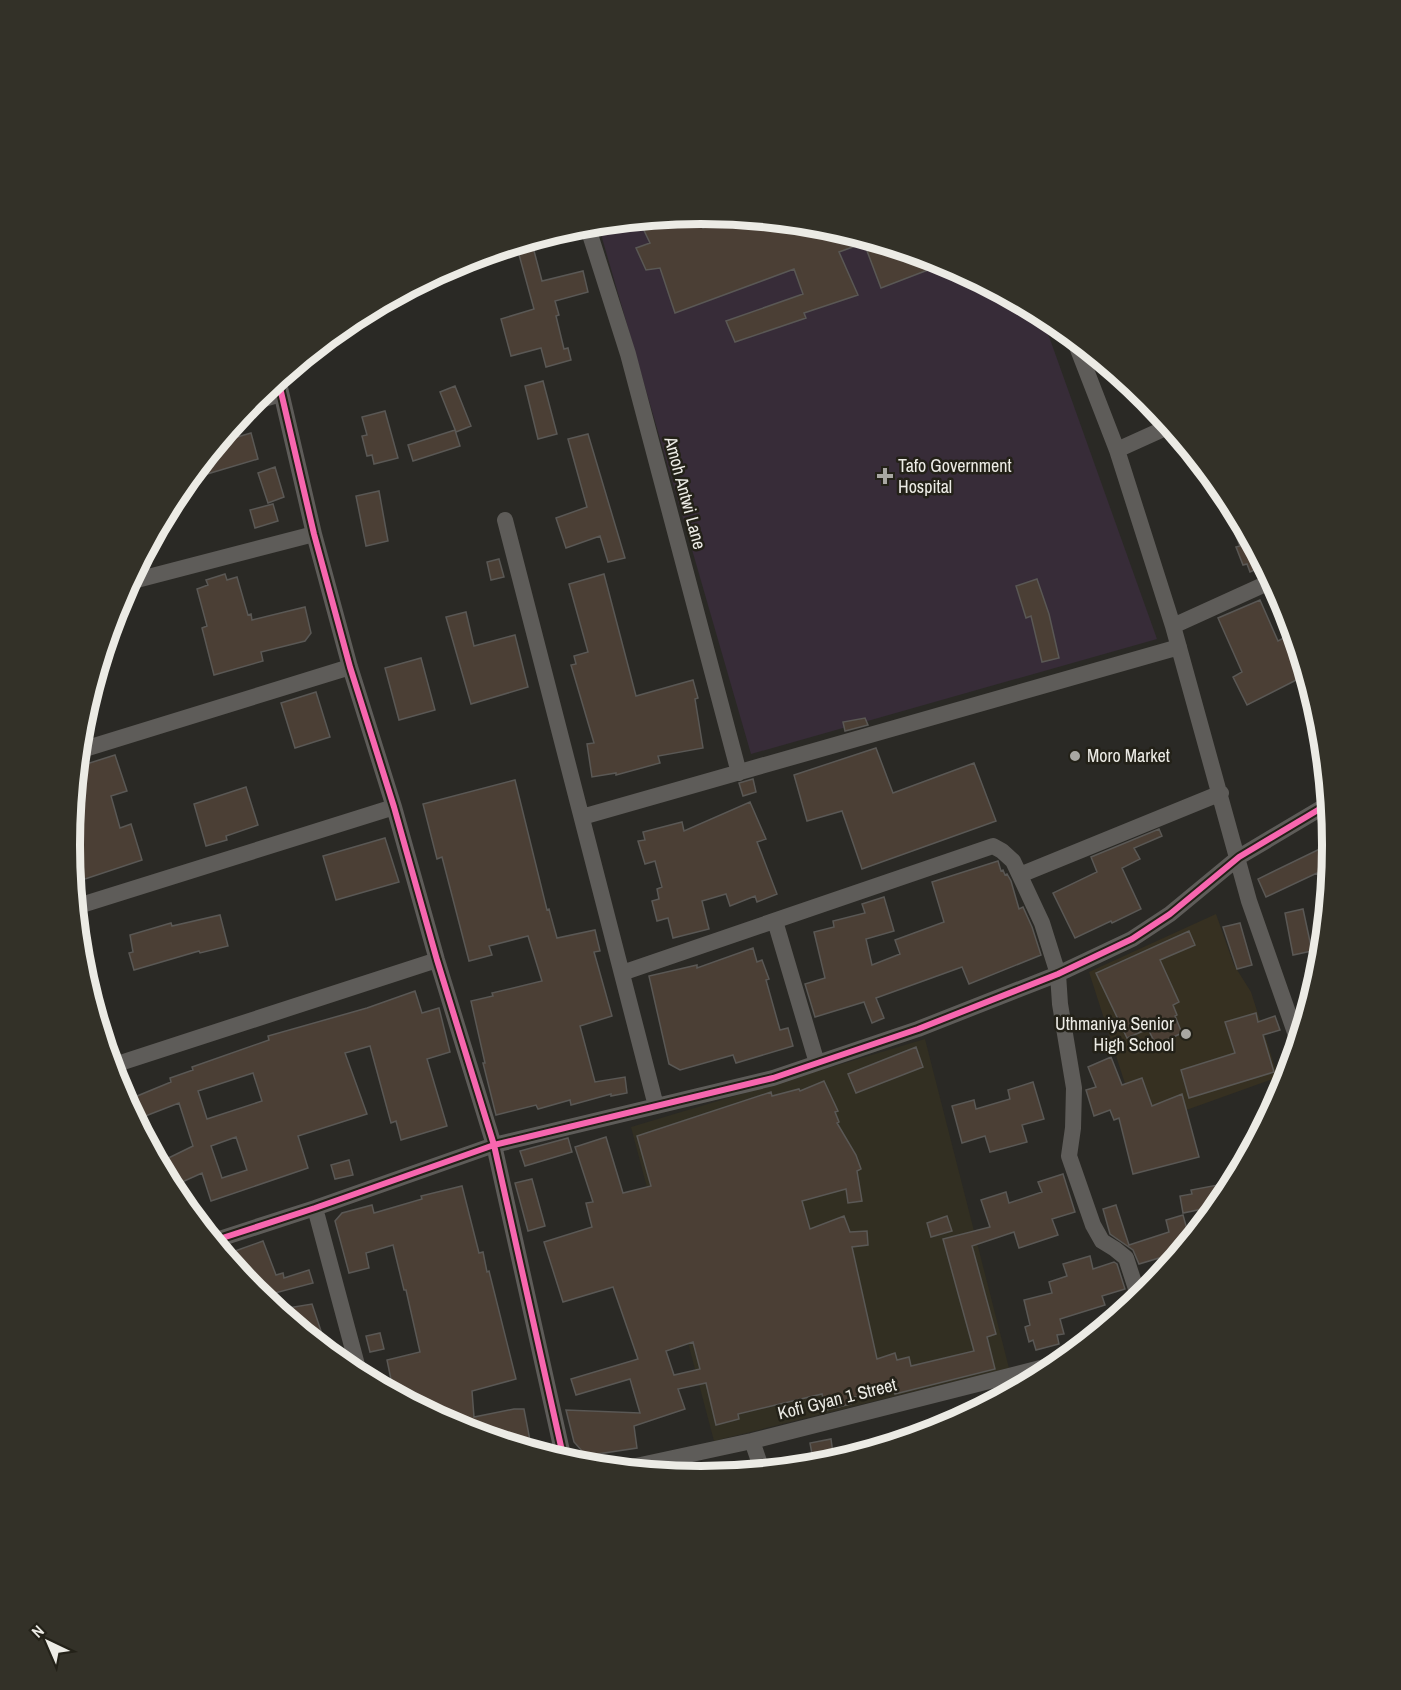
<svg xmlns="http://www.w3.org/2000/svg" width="1401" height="1690" font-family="'Archivo Narrow',sans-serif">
	<rect width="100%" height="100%" fill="#2a2925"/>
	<!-- built -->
	<path fill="#322f22" d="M925,1039L1009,1368L714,1441L631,1127Z"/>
	<!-- education -->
	<path fill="#363021" d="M1216,914L1234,965L1251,992L1278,1077L1139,1127L1089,972Z"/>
	<!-- medical -->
	<path fill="#372c38" d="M701,214L824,226L942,262L1041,314L1157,639L751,754L598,224Z"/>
	<!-- building -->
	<path fill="#4b3f35" stroke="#5a5855" stroke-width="1.5" fill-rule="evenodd" d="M699,214L703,228L732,217L824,226L946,263L881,288L864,243L839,252L858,295L804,313L806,318L735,342L726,321L803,294L794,269L675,313L660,268L646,270L636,248L650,243L639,220Z
		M533,247L542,281L583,271L588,292L555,301L559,315L556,316L564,349L568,348L571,360L546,367L541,348L511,356L501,319L534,309L518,251Z
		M543,381L557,434L538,439L525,386Z
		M455,386L471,426L456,432L440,392Z
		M385,411L398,458L374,464L372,455L367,456L362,436L367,435L362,417Z
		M455,430L460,446L413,461L408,445Z
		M251,433L258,459L187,480L217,443Z
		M588,434L625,558L608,562L600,536L566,548L556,518L587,507L568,439Z
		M275,467L284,497L268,503L258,473Z
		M379,491L388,541L366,546L356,496Z
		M273,504L278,521L255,528L250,510Z
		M1238,517L1264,566L1250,572L1247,564L1243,565L1236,547L1240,546L1230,521Z
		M499,559L504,577L491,580L487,562Z
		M225,574L227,580L237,577L248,615L251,614L252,620L305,607L311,633L305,641L261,652L263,661L214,675L202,628L207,626L197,589L208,585L206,580Z
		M604,574L636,696L693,680L698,698L695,699L703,748L658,756L660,763L616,775V773L592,777L587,744L594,743L571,665L576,664L574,656L588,652L569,584Z
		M1037,579L1049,614L1059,658L1042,662L1031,616L1026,618L1016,586Z
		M1260,600L1278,641L1293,633L1306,675L1247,705L1233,677L1242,672L1218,618Z
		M466,612L474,646L515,635L528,687L471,704L446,617Z
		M421,658L435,710L399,720L385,668Z
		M316,692L330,737L295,748L281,703Z
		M865,718L868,725L845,731L843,722Z
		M876,748L893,793L974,763L996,821L862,869L842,811L807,821L794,775Z
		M115,755L127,791L111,796L120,828L131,824L142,860L73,883L69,845L72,818L76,817L74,810L78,809L74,795L77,767Z
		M753,779L756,792L743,796L739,783Z
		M515,780L547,910L549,909L557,938L595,930L600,951L594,952L612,1016L580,1026L595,1082L625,1077L627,1093L611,1096V1094L571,1105L570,1100L538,1109L536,1105L496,1115L483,1063H485L471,1001L493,996L492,993L542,981L528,936L489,946L492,955L469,961L442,857L437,859L423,804Z
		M246,787L258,825L226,836L227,840L206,846L194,804Z
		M750,802L766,839L757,842L777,894L757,902L755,896L730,906L726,894L702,901L709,929L673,938L668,918L657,921L652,901L659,899L657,889L662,887L655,861L645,864L638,841L645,840L643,832L682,822L684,831Z
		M1159,829L1162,836L1134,848L1140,859L1122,868L1141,909L1112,923L1111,921L1075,938L1053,893L1097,872L1091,857Z
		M385,838L399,882L336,900L323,856Z
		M1332,843L1327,893L1317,873L1266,897L1258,879Z
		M998,861L1001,871L1003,870L1005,875L1007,874L1011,881L1019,909L1023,907L1032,927L1041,955L969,984L962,967L876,998L884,1018L872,1023L864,1002L815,1017L805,984L825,978L814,932L834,927L833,921L865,913L862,904L884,897L894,931L866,939L872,965L900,954L895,940L944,922L932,882Z
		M1303,909L1312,951L1293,955L1285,913Z
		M220,915L228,946L200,953L199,951L134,970L129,953L133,952L130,935L171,923L172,926Z
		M1240,923L1252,965L1237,969L1223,927Z
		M1189,931L1195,945L1160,960L1179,1002L1173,1005L1177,1015L1175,1016L1182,1033L1156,1045L1148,1029L1127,1038L1096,973Z
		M753,948L757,962L762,960L769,979L766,980L780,1030L788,1028L793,1046L736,1063L733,1055L680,1070L669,1064L649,976L697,965V968Z
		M415,991L422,1013L439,1008L450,1052L427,1059L447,1126L401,1140L396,1121L391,1123L370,1046L345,1053L367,1114L298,1136L308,1168L211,1201L202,1173L171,1187L158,1163L193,1146L179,1103L135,1120L125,1101L171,1082L170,1078L193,1070L192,1067L269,1040L268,1036L367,1008ZM253,1073L262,1101L207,1119L198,1091ZM236,1137L247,1170L222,1178L211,1146Z
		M1256,1013L1258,1022L1275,1016L1280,1030L1263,1035L1274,1072L1189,1098L1181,1070L1235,1053L1225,1022Z
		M916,1047L923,1067L856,1093L848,1074Z
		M1111,1057L1122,1085L1142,1078L1152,1106L1182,1094L1199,1157L1133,1174L1119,1118L1114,1120L1110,1110L1094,1116L1086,1090L1096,1087L1088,1067Z
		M824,1081L838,1111L835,1112L839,1122L837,1123L856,1155L861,1169L857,1171L862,1201L848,1203L846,1189L802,1201L810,1229L844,1216L850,1232L867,1231L868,1245L852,1247L877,1359L895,1353L897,1360L909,1357L911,1366L974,1351L943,1239L990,1227L981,1200L1006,1192L1009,1203L1042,1192L1038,1182L1063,1174L1075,1212L1052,1219L1058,1235L1019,1248L1014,1232L972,1246L996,1334L987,1337L995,1369L895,1394L894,1388L850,1398L851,1404L826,1410L822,1394L738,1414L739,1419L716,1425L706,1383L678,1389L685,1409L634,1426L637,1448L591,1455L582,1451L574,1442L566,1410L640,1413L630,1379L576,1395L571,1379L638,1359L613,1287L563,1302L544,1242L592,1227L586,1203L593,1202L575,1147L606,1137L623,1193L651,1186L637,1136L771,1092L772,1096L799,1089L800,1091ZM693,1342L700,1369L674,1375L666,1351Z
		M1033,1082L1044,1119L1022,1125L1027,1142L990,1152L985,1136L962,1143L952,1106L974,1100L976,1109L1010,1099L1008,1090Z
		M568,1138L572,1152L525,1166L520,1151Z
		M349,1160L353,1175L335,1179L331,1165Z
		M532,1179L545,1226L528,1231L515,1183Z
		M1223,1184L1226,1196L1217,1206L1183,1213L1180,1196L1192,1194L1191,1190Z
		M462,1186L479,1253L483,1252L487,1272L489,1271L516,1379L472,1391L474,1417L514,1409H524L532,1451L459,1428L437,1417L434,1405L420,1408L394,1394L387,1360L420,1352L406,1290H404L393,1245L366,1253L369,1268L349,1273L335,1221L342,1213L372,1205L374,1213L422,1199L421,1196Z
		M1116,1205L1129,1245L1169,1232L1166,1220L1183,1215L1190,1240L1179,1252L1139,1264L1133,1250L1110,1234L1103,1209Z
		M947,1216L952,1231L931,1237L927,1223Z
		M263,1241L276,1275L283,1273L284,1278L309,1270L313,1283L260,1297L254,1291L245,1281L235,1251Z
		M1090,1256L1093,1269L1114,1262L1117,1264L1125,1289L1102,1296L1105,1305L1060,1319L1064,1334L1057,1335L1059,1344L1036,1350L1033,1340L1029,1342L1025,1327L1030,1325L1024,1300L1052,1293L1049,1282L1067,1276L1063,1264Z
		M312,1304L328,1352L276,1310Z
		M380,1333L384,1349L370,1352L366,1336Z
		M831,1439L834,1461L814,1465L810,1443Z"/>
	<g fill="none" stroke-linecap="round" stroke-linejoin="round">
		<!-- minor -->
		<path stroke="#5e5c59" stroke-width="16" d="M587,225L628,354L739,773
			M1074,339L1117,450L1173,626L1249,901L1298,1041
			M278,379L314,534L350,667L394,807L437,960L494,1145L564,1460
			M250,403L281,394
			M1117,450L1170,426
			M505,520L656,1106
			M129,582L314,534
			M1173,626L1272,581
			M78,751L350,667
			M582,817L1179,647
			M1020,875L1221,793
			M75,907L394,807
			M775,921L817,1063
			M622,973L993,846L1002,851L1013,861L1042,923L1058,974L1060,1004L1074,1088L1073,1128L1069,1156L1093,1225L1102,1241L1115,1249L1126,1258L1139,1298
			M111,1066L437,960
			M315,1208L360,1376
			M213,1241L315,1208L494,1145L773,1078L918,1029L1058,974L1132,939L1170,914L1239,857L1328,804
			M752,1441L762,1470
			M622,1469L752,1441L1060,1363"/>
		<!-- cycleway casing -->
		<g stroke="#232118" stroke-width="10">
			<path id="cycleway" d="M278,379L314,534L350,667L394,807L437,960L494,1145L564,1460
				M213,1241L315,1208L494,1145L773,1078L918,1029L1058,974L1132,939L1170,914L1239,857L1328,804"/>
		</g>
		<!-- cycleway -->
		<use href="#cycleway" stroke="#f766af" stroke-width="6"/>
	</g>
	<!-- markers -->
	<g fill="#a8a7a2" stroke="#232118" stroke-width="2">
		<path d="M882 467h6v6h6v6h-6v6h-6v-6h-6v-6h6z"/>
		<circle cx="1075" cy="756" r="6"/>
		<circle cx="1186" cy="1034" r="6"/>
	</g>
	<g text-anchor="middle" stroke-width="5" stroke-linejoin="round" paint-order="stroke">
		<!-- poi labels -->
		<g font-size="18" fill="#ecebe5" stroke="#232118" text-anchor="start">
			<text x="898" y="472">Tafo Government<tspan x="898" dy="21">Hospital</tspan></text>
			<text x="1087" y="762">Moro Market</text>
			<text x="1174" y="1030" text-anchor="end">Uthmaniya Senior<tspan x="1174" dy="21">High School</tspan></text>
		</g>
		<!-- street labels -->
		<g font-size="18" fill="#ecebe5" stroke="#232118">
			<text transform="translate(685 493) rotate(75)" y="6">Amoh Antwi Lane</text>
			<text transform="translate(837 1399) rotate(-14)" y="6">Kofi Gyan 1 Street</text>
		</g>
	</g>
	<!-- crop -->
	<path d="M0 0H1401V1690H0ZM80 845a621 621 0 1 1 1242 0a621 621 0 1 1-1242 0Z" fill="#333128" fill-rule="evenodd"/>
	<path fill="none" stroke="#ecebe5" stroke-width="8" d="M80 845a621 621 0 1 1 1242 0a621 621 0 1 1-1242 0Z"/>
	<!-- north arrow -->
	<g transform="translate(48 1642) rotate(316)" stroke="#232118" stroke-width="4.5" paint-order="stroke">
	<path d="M0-4.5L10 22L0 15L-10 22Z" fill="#ecebe5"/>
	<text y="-9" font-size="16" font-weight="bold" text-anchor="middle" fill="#ecebe5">N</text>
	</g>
</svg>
